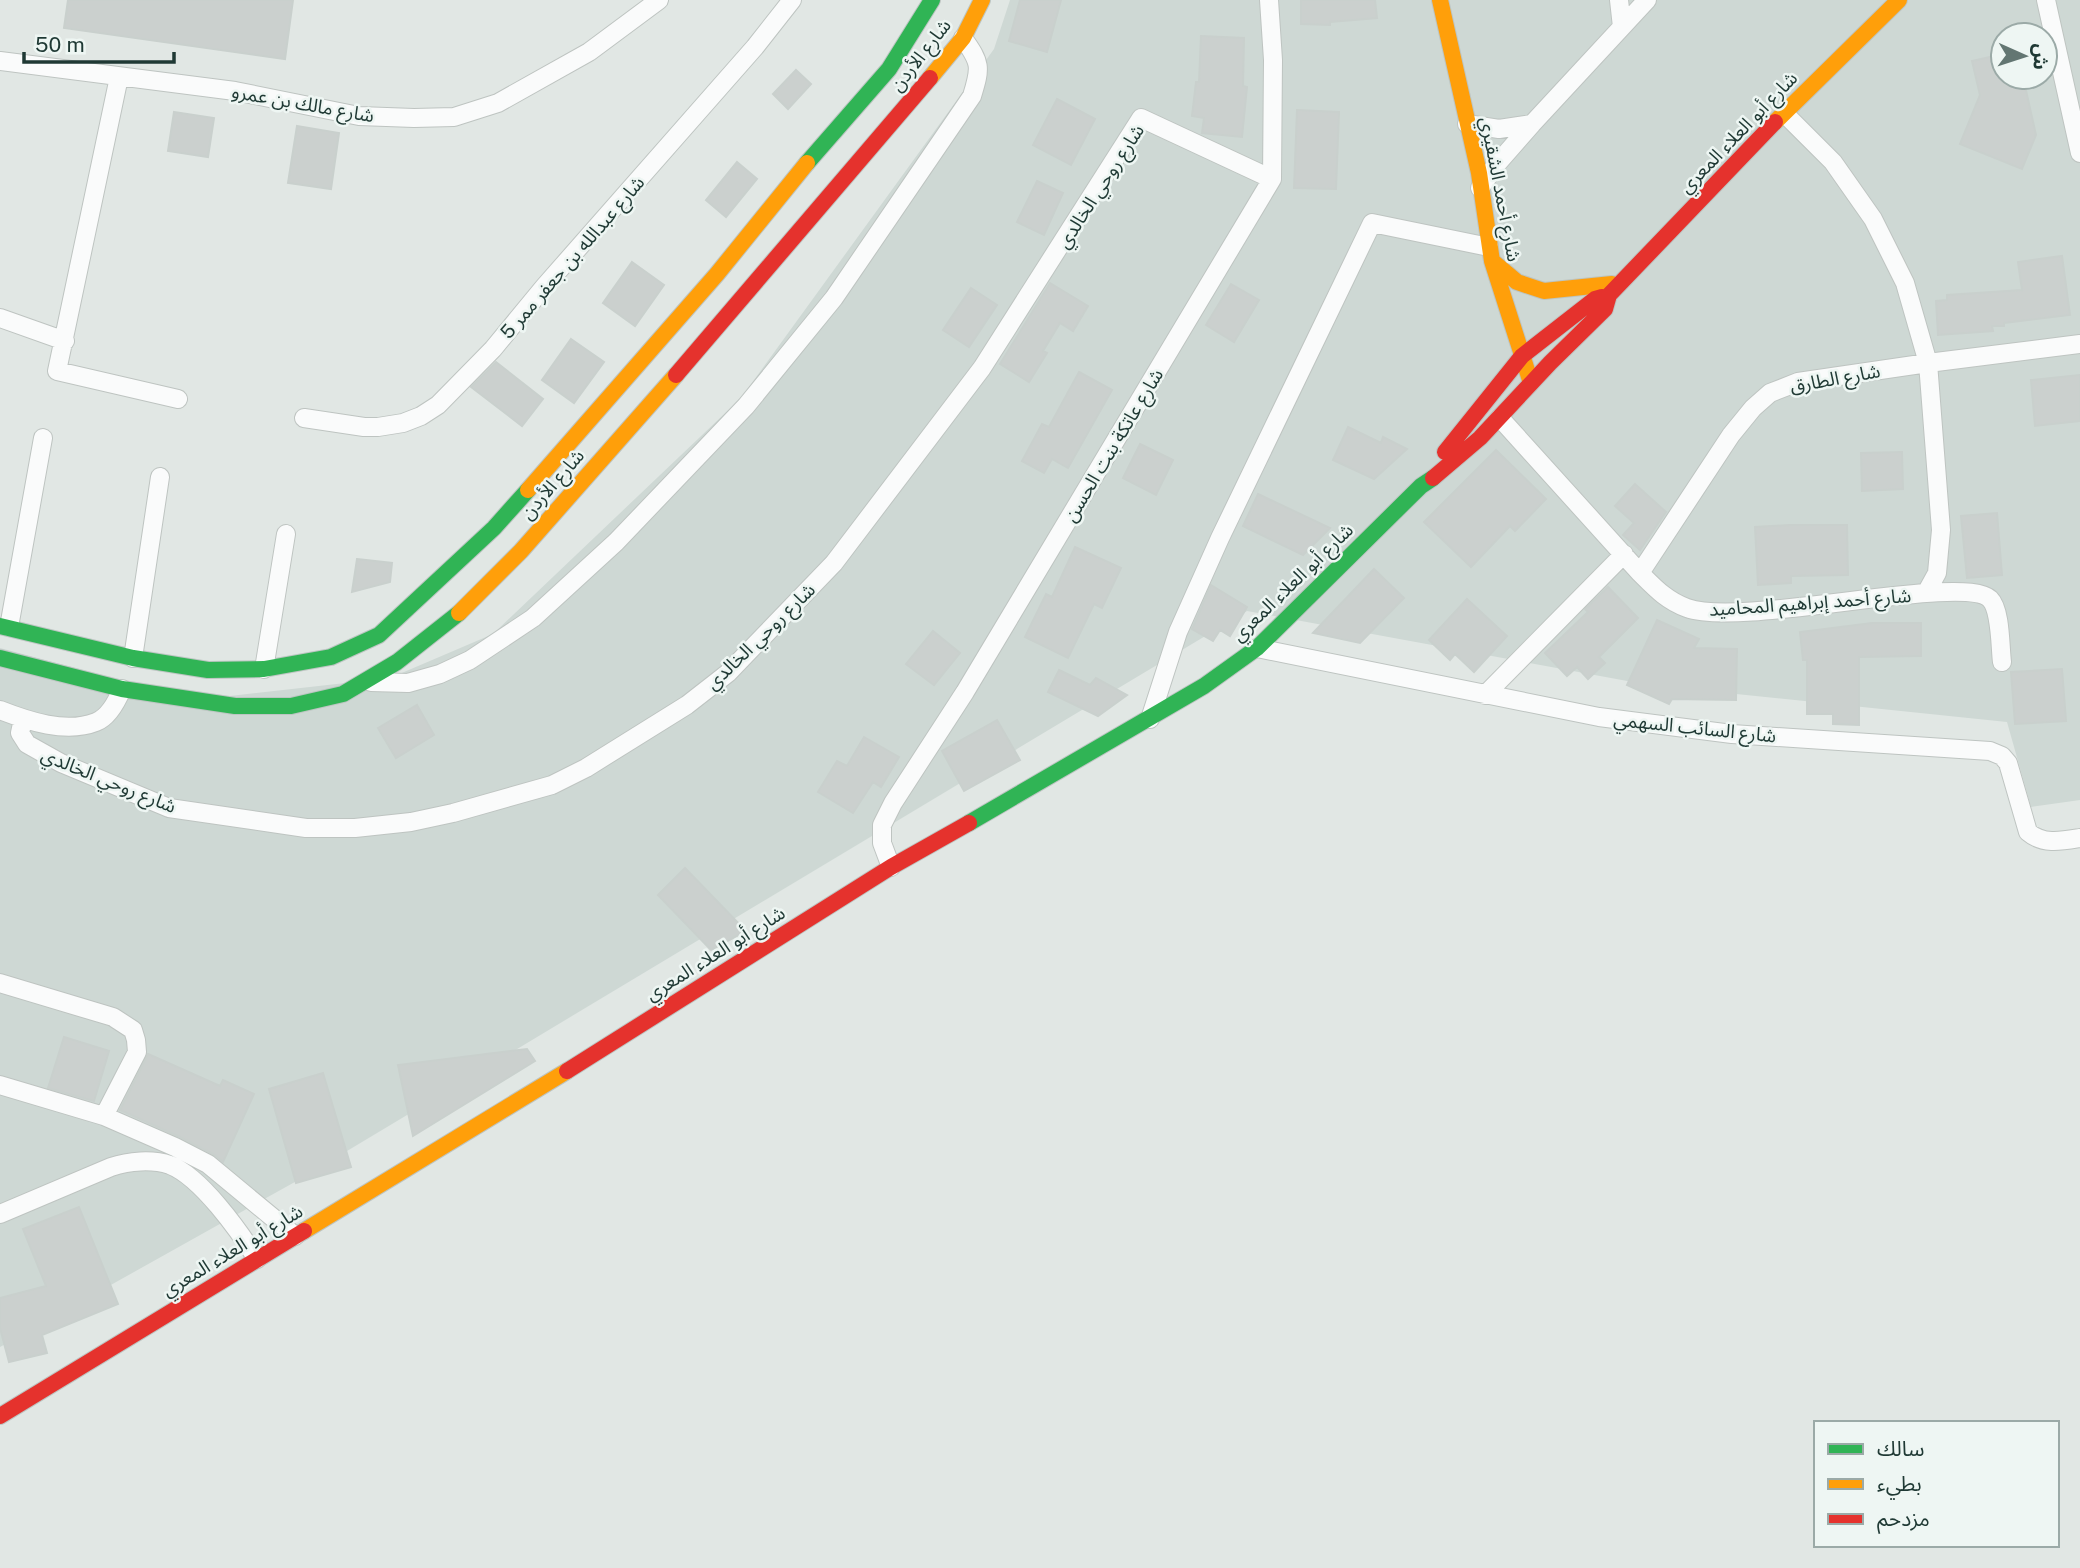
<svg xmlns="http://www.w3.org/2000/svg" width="2080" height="1568" font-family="'Public Sans','Noto Sans Arabic',sans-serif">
	<rect width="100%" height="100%" fill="#e1e7e4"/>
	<!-- built -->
	<path fill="#ced8d4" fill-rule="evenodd" d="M1010,0H2080V800L2031,807L2007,722L1649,685L1247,611L302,1178L0,1347V648L195,700L390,678L493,634L741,398L994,49ZM2003,35H2045V77H2003Z"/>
	<!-- building -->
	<path fill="#cbd0ce" stroke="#c9d0cd" stroke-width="2" d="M68,0H293L285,59L64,28Z
		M1020,0H1061L1047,52L1009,41Z
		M1301,0H1375L1377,18L1330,22V25L1301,24Z
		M1201,36L1244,38L1243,86L1247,87L1242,137L1202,133L1204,118L1192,116L1196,82H1199Z
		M2003,54V77H2023L2036,135L2022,169L1960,144L1980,95L1972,61Z
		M796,70L811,84L788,109L773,94Z
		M1057,99L1095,119L1071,165L1033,145Z
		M1297,110L1339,112L1336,189L1294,188Z
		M174,112L214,118L208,157L168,151Z
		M297,126L339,133L331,189L288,183Z
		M737,162L757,179L726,217L706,200Z
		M1037,181L1063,193L1044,235L1017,222Z
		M2062,256L2070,315L2004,323V326H1992L1993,331L1938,335L1936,301L1947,300V295L2022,290L2018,262Z
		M632,262L664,285L635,326L603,303Z
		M1050,283L1088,306L1073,331L1060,323L1043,351L1047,353L1029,382L1000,364Z
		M1231,284L1259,300L1234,342L1206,325Z
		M971,288L997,305L969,347L943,330Z
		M571,339L604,362L574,403L542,380Z
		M496,362L543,399L522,426L471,387Z
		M1079,372L1112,390L1068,468L1052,459L1044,473L1022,461L1042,424L1049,427Z
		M2080,375V421L2035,426L2031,380Z
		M1348,427L1381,443L1383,437L1407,449L1374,479L1333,460Z
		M1140,444L1173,460L1156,495L1123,478Z
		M1496,450L1546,499L1515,531L1510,526L1471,567L1424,522Z
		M1902,452L1903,489L1862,491L1861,453Z
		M1635,484L1666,512L1640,550L1623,535L1634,523L1615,506Z
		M1258,494L1330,528L1303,555L1243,526Z
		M1997,513L2002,575L1967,578L1961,516Z
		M1789,525H1847L1848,575L1791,576V583L1758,585L1755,527Z
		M1075,547L1121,568L1102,608L1094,604L1068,658L1025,637L1046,594L1052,597Z
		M357,559L392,563L390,582L352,592Z
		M1374,569L1404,598L1360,643L1313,633Z
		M1211,585L1247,607L1230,636L1220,630L1213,641L1192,629Z
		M1608,587L1638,618L1599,657L1605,663L1588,679L1577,667L1567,676L1545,653L1588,612L1585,609Z
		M1467,599L1507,636L1474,672L1455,654L1450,660L1429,640Z
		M1657,620L1699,639L1694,648L1737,649L1736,700L1672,699L1669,704L1627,685Z
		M1872,623H1921V656L1859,657V725L1833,724V714H1807V660H1803L1800,632Z
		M933,631L960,653L934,685L906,664Z
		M2062,669L2066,721L2015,724L2011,672Z
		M1059,670L1090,685L1096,678L1127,695L1098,716L1048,692Z
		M417,705L434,735L396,758L378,728Z
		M997,720L1020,760L964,791L942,751Z
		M864,737L899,757L881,787L873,782L853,813L818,792L837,761L847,766Z
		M685,868L746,931L711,950L658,895Z
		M64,1037L109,1051L94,1101L48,1088Z
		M527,1049L535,1061L413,1136L398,1065Z
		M148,1054L220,1086L223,1080L254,1094L223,1162L213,1154L180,1137L120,1110Z
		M323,1073L351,1167L296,1183L269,1089Z
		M79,1207L118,1304L42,1335L47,1353L9,1362L0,1328V1298L46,1286L23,1229Z"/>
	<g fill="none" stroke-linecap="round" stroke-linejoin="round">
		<!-- street casing -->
		<g stroke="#bec4c1" stroke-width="20">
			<path id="street" d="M1619,0L1622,27
				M2046,0L2080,153
				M0,61L235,91L359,116L414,118L454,117L498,103L589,52L659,0
				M119,77L57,371L178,399
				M1784,113L1833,162L1873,219L1905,283L1928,363L1941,530L1937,573L1926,593
				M1467,124L1499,129L1532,124L1647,0
				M1480,188L1496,165L1532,124
				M0,318L65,341
				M304,418L364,427H378L403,423L421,416L438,405L493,349L544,287L755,47L792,0
				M1500,418L1640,573C1655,588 1667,601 1687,608C1743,628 1963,573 1990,599C2001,610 2000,647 2002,662
				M1640,573L1731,435L1753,408L1770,393L1798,382L1928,363L2080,344
				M9,627L43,438
				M1257,648L1599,717L1732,734L1990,751L2002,756L2008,763L2028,832C2043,845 2062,841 2080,838
				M133,658L160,477
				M264,669L286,534
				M371,682L408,683L440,674L470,660L533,618L616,542L746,406L834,298L972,96C981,67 981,63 963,38
				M1485,695L1624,554
				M0,710C28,721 66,734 96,722C109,717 117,701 122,689
				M23,719L20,733L27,744L61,763L169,808L306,828H355L411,822L453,813L552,785L586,768L687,705L728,673L834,563L982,368L1141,118L1272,179
				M1150,719L1178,632L1220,538L1372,223L1489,247
				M891,867L882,843V825L893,803L965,692L1272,179L1273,60L1269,0
				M0,983L113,1017L133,1030L136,1040L137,1052L104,1116
				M0,1085L104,1116L175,1147L208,1164L295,1236
				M0,1214L111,1167C129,1161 152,1159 170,1165C201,1177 239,1231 257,1259"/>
		</g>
		<!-- fast casing -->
		<g stroke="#bdc5c2" stroke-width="18">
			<path id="fast" d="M807,163L889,69L932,0
				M0,626L133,658L208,670L264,669L331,657L379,635L494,528L528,490
				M0,658L122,689L235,706H291L343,694L397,662L459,613
				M969,823L1204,686L1257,648L1421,486L1433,478"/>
		</g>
		<!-- slow casing -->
		<g stroke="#bdc5c2" stroke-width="18">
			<path id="slow" d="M1440,0L1479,173L1492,261L1531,383
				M930,78L963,38L982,0
				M1775,122L1899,0
				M1492,261L1517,282L1544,291L1612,284
				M528,490L717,274L807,163
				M459,613L521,551L676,375
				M304,1231L567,1071"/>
		</g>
		<!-- jam casing -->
		<g stroke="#bdc5c2" stroke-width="18">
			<path id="jam" d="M676,375L930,78
				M1445,452L1522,356L1595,299L1602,297
				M1433,478L1480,438L1550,363L1605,309L1609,295L1775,122
				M567,1071L891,867L969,823
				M0,1416L304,1231"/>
		</g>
		<!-- street -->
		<use href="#street" stroke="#fafbfb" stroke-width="18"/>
		<!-- fast -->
		<use href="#fast" stroke="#30b455" stroke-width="16"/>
		<!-- slow -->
		<use href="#slow" stroke="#ff9f0a" stroke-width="16"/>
		<!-- jam -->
		<use href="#jam" stroke="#e5322d" stroke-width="16"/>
	</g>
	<g text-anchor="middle" stroke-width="5" stroke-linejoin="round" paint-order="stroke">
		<!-- street labels -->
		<g font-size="19" fill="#1f3934" stroke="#eef6f3">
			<text transform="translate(920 55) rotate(-52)" y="7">شارع الأردن</text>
			<text transform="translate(303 103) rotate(10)" y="7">شارع مالك بن عمرو</text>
			<text transform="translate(1738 132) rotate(-46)" y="7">شارع أبو العلاء المعري</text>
			<text transform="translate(1100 186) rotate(-57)" y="7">شارع روحي الخالدي</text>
			<text transform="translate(1501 189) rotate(79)" y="7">شارع أحمد الشقيري</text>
			<text transform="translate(572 257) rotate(-49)" y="7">شارع عبدالله بن جعفر ممر 5</text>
			<text transform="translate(1835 378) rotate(-10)" y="7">شارع الطارق</text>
			<text transform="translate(1113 445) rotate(-59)" y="7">شارع عاتكة بنت الحسن</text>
			<text transform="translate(552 484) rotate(-49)" y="7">شارع الأردن</text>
			<text transform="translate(1292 582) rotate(-44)" y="7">شارع أبو العلاء المعري</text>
			<text transform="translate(1810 602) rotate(-4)" y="7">شارع أحمد إبراهيم المحاميد</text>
			<text transform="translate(760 636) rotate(-44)" y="7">شارع روحي الخالدي</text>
			<text transform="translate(1695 727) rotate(6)" y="7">شارع السائب السهمي</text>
			<text transform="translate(109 780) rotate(22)" y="7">شارع روحي الخالدي</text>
			<text transform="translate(715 953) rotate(-32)" y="7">شارع أبو العلاء المعري</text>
			<text transform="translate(232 1250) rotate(-31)" y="7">شارع أبو العلاء المعري</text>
		</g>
	</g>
	<!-- legend -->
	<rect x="1814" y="1421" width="245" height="126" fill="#eef6f3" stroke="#9baaa7" stroke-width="2"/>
	<rect x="1828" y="1444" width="35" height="10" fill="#30b455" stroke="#9baaa7" stroke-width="2"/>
	<text x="1877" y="1456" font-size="21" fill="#1f3934">سالك</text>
	<rect x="1828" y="1479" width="35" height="10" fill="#ff9f0a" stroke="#9baaa7" stroke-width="2"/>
	<text x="1877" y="1491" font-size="21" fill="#1f3934">بطيء</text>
	<rect x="1828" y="1514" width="35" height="10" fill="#e5322d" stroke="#9baaa7" stroke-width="2"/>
	<text x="1877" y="1526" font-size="21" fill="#1f3934">مزدحم</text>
	<!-- north arrow -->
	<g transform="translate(2024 56) rotate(93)"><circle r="33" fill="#eef6f3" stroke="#9baaa7" stroke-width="2"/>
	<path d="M0-5L12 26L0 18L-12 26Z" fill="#637672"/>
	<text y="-10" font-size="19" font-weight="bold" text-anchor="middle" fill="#1f3934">ش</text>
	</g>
	<!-- scale -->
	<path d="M24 52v10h150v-10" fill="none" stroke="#1f3934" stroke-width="3.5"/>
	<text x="35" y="52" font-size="21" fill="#1f3934" stroke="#eef6f3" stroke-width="5" paint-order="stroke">50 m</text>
</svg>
